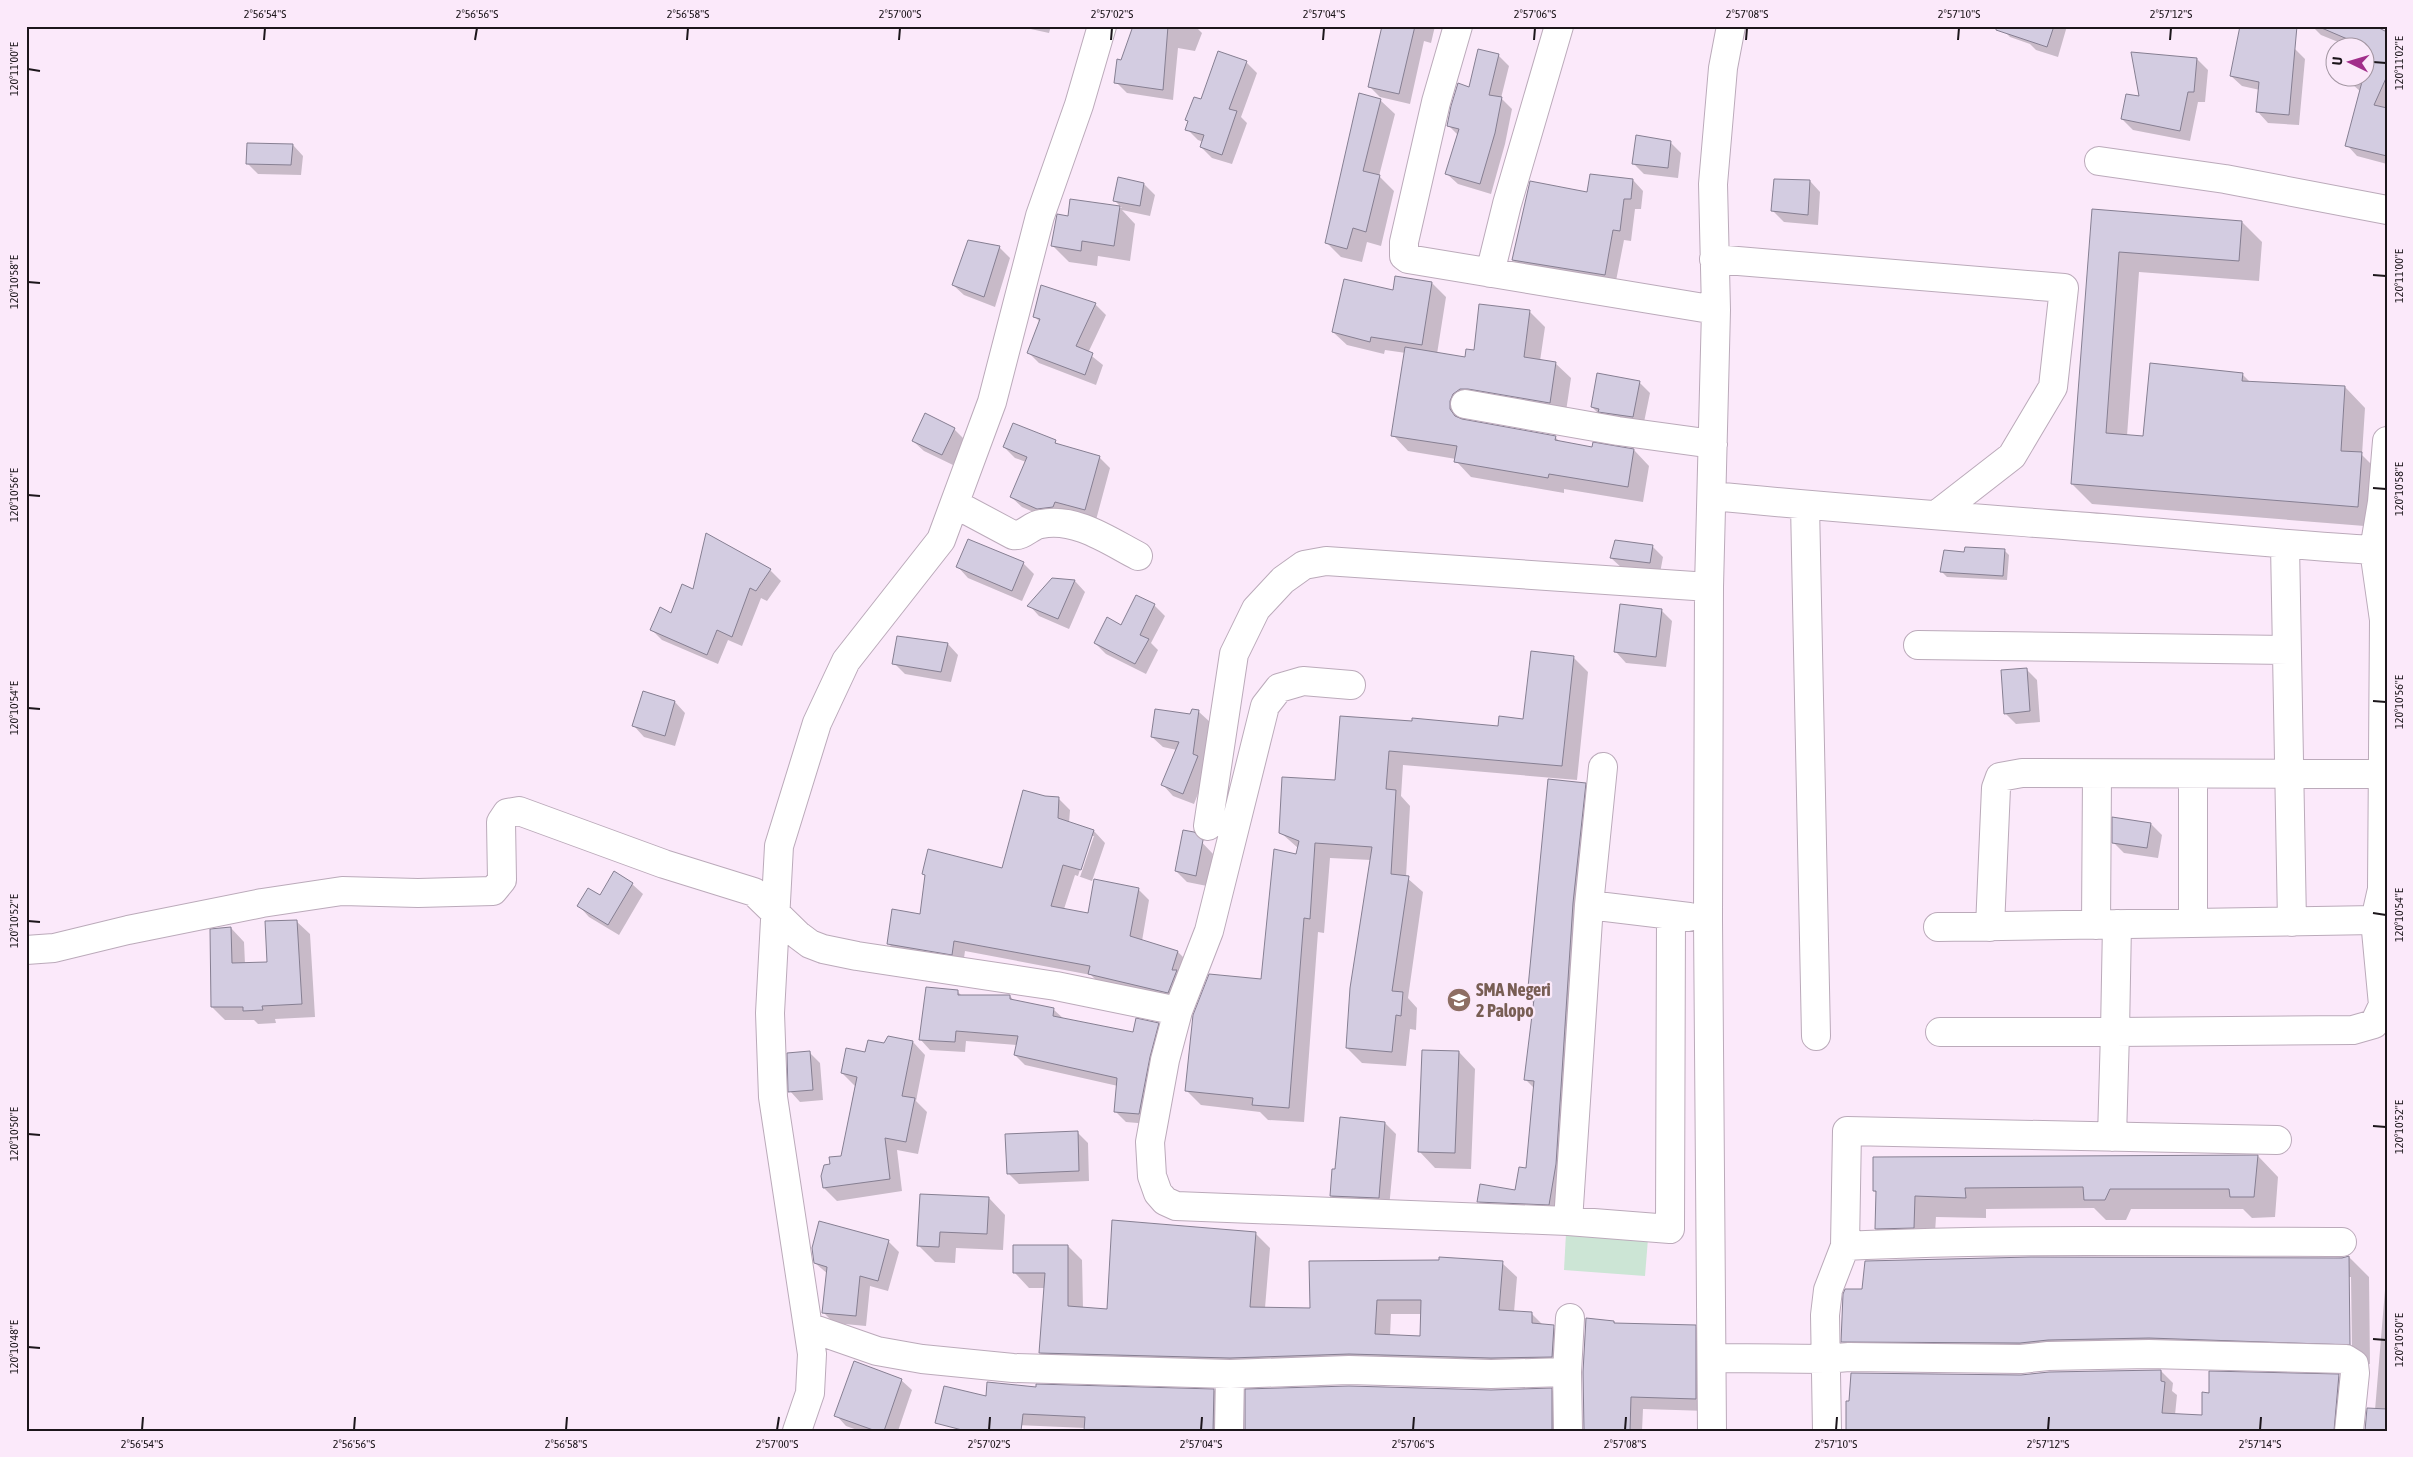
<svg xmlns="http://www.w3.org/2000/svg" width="2413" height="1457" font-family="'Asap Condensed',sans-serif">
	<rect width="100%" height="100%" fill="#fbe9fa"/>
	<!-- green -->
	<path fill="#cce5d5" d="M1566,1233L1648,1239L1645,1276L1564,1270Z"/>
	<!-- shadow -->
	<path fill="#0003" fill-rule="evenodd" d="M1017,26H1051L1049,33Z
		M1134,26H1195L1202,33L1195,51L1178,48L1173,100L1127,93L1116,82Z
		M1392,26H1435L1431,43L1424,41L1410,104L1380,97L1369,86Z
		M1995,26H2067L2058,57L2036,50L2030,44L2010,37L2002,29Z
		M2312,26H2372L2387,33V164L2357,156L2347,145L2361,92L2352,84L2355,78H2366V48H2353L2321,35Z
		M2294,48L2305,59L2299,125L2268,123L2258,112L2260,90L2242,86L2231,76Z
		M1498,55L1509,66L1501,98L1512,109L1505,144L1491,194L1458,184L1447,174L1458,135L1448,125L1470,88Z
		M2197,59L2208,70L2205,102H2198L2190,141L2133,130L2122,119L2141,98Z
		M1246,62L1257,73L1241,117L1247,123L1232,164L1212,158L1201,147L1203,142L1198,140L1187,129L1202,100Z
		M1380,100L1395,114L1379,176L1394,191L1381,246L1367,242L1362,262L1341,257L1326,242Z
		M1670,142L1681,153L1678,178L1644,174L1633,163Z
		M293,145L303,156L301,175L258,174L247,163Z
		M1119,179L1144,184L1155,195L1150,216L1122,210L1135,224L1130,261L1098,256L1097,266L1069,262L1053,246L1069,217L1071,200L1122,208L1114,200Z
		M1633,180L1643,191L1641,209H1635L1631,241L1624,240L1615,286L1524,271L1513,260L1588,194Z
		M1810,181L1820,192L1818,225L1784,222L1773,211Z
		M2093,211L2242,222L2262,242L2259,281L2139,272L2127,436L2144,437L2242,374L2250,382L2345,387L2365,408L2362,455L2381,474L2377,527L2092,504L2072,484Z
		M999,247L1010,258L995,307L964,295L953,285Z
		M1396,277L1432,283L1446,297L1437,354L1466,359L1529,311L1545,327L1540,361L1555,363L1571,378L1565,418L1468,410L1465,421L1555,437L1561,443L1593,448L1594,444L1634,450L1649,466L1643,502L1564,489V493L1471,477L1456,461V459L1408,451L1393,435L1406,353L1385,350L1384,354L1347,345L1333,332L1394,292Z
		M1095,304L1106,315L1088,353L1103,365L1096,385L1039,363L1028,352L1040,322L1035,317Z
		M1639,382L1650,393L1643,427L1603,418L1592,407Z
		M954,429L965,440L953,465L924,451L913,441Z
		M1055,442L1059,446L1099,457L1110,468L1096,520L1049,519L1022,507L1011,497L1026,462L1015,458L1004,447Z
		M707,535L770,570L781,581L767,601L761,598L742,646L728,640L718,664L662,640L652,630L672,614L694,590Z
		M1652,546L1663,557L1660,573L1622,568L1611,558Z
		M2004,550L2009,555L2007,580L1947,577L1942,572Z
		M1023,563L1034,574L1022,601L968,578L958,567Z
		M1053,579L1075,581L1085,592L1069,629L1039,616L1029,605Z
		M1154,605L1165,616L1151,643L1158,650L1146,674L1106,654L1095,643Z
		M1661,610L1672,621L1666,667L1626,663L1616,652Z
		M898,637L948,644L958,655L951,682L905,674L894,663Z
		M1574,658L1588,672L1577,780L1403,765L1401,796L1410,806L1406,877L1423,892L1408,998L1417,1008L1416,1030L1410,1029L1406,1066L1362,1063L1347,1048L1371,860L1330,858L1324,933L1318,932L1304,1122L1268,1120L1260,1112L1201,1105L1187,1091L1263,981L1298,848L1280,832L1337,781L1341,717L1499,727L1524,720Z
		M2026,669L2037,680L2040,722L2016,724L2005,713Z
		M675,702L685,713L675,746L644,737L634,726Z
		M1193,710L1199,712L1210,722L1203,763L1208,768L1194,804L1173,796L1163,785L1177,750L1163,747L1152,737L1191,716Z
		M1585,784L1598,797L1562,1217L1491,1214L1478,1201L1516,1191L1527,1169L1535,1089L1525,1079L1534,1004L1529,998Z
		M1045,798H1058L1070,810L1069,823L1094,831L1105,843L1092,881L1075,875L1064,909L1089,914L1138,889L1149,900L1142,941L1178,952L1189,963L1179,1004L1101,985L1091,975L965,951L963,965L900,955L888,943L921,915L926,876L923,874L1003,869ZM1091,836H1094L1080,877L1078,876Z
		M2114,818L2151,824L2162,835L2158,858L2124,853L2113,842Z
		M1193,833L1213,854L1207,886L1187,882L1176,871Z
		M632,884L643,894L619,935L589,917L579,906Z
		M296,921L310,934L315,1017L275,1019L276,1023L258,1024L254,1020H225L212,1007L231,928L244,942L245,964L268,963Z
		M957,991L963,997L1010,996L1015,1002L1054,1010L1064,1019L1134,1033L1158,1024L1168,1034L1149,1124L1126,1122L1116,1112L1118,1086L1025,1065L1015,1055L1017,1045L966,1041L965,1052L930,1050L920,1039Z
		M913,1042L925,1055L916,1101L927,1112L918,1154L897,1150L902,1191L837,1201L824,1188L831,1165L842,1157L855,1086L842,1073L866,1053L885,1045Z
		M809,1052L820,1063L823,1100L800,1102L790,1091Z
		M1459,1052L1475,1069L1471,1169L1435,1168L1419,1151Z
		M1385,1123L1396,1134L1389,1208L1342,1206L1331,1196L1336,1171Z
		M1077,1132L1088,1143L1089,1181L1019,1184L1008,1173Z
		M2258,1156L2278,1177L2275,1217L2252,1218L2243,1209H2131L2126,1220H2106L2094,1208L1986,1209V1218L1936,1217L1934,1248L1897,1250L1876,1229L1878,1194L1874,1191Z
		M989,1198L1005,1215L1003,1250L956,1248L955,1263L935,1262L919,1246Z
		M1255,1233L1270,1248L1265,1308L1311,1310L1502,1263L1517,1277L1514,1312L1532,1314L1544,1326L1553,1327L1568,1341L1566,1371L1055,1367L1040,1353L1045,1288H1029L1015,1273L1068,1246L1082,1260L1083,1308L1108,1310ZM1391,1314H1422L1421,1337L1390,1336Z
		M888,1241L899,1252L888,1291L870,1286L866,1326L834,1323L824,1313L828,1274L815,1263Z
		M2349,1257L2369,1277L2370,1364L2170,1358L1862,1361L1842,1341L1863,1290ZM2348,1277H2351L2352,1351H2349Z
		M2385,1290L2387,1291V1431L2375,1410Z
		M1614,1322L1616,1324L1695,1326L1707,1338L1708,1411L1643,1409L1642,1431H1585Z
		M2161,1371L2173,1383L2172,1391L2177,1395L2175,1415L2203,1416L2210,1394L2339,1376L2351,1388L2346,1431H1848L2021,1376Z
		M901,1380L912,1390L898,1431H860L846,1426L836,1415Z
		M1037,1388L1214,1390L1226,1403V1431H1086V1428L951,1422L987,1397Z
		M1551,1389L1563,1401L1565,1431H1246L1491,1391Z"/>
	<!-- building -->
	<path fill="#d3cce1" stroke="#867f92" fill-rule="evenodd" d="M1133,26H1168L1163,90L1114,83L1117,59L1121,60Z
		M1382,26H1415L1399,94L1368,87Z
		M1996,26H2054L2047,47L1996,30Z
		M2240,26H2297L2289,115L2256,112L2259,82L2230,76Z
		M2317,26H2375L2387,32V76L2374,105L2387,108V156L2345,146L2363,78H2366V47Z
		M1478,49L1499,54L1489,95L1502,97L1495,133L1480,184L1445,174L1459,129L1447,126L1451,106L1458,83L1469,87Z
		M1218,51L1247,61L1229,109L1237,111L1222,155L1200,147L1204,135L1185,130L1188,121L1185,120L1194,97L1201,99Z
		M2131,52L2197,58L2194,92H2188L2180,131L2121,119L2126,94L2139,96Z
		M1359,93L1381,99L1363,171L1380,175L1366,232L1353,228L1347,249L1325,243Z
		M1636,135L1671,141L1668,168L1632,164Z
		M247,143L293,144L291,165L246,164Z
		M1590,174L1633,179L1631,199H1624L1620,231L1613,230L1605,275L1512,260L1530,181L1587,192Z
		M1118,177L1144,183L1140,206L1113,201Z
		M1774,179L1810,180L1808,215L1771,211Z
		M1070,199L1120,206L1114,246L1082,241L1081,251L1051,246L1057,214L1068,216Z
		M2092,209L2242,221L2239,261L2119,252L2106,433L2143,436L2150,363L2243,373L2242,381L2345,386L2341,451L2362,452L2358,507L2071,484Z
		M968,240L1000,246L984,297L952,285Z
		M1395,276L1432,282L1422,345L1371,337L1370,342L1332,332L1344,279L1393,290Z
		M1041,285L1096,303L1076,346L1093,353L1085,375L1027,353L1040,319L1033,317Z
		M1479,304L1530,310L1524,357L1556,362L1550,403L1468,389H1460L1453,394L1450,401V409L1455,416L1462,419L1556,436L1555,440L1592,447L1593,442L1634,449L1628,487L1549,474L1548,478L1454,462L1457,446L1391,436L1405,347L1465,357L1466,349L1474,350Z
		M1597,373L1640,381L1633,417L1598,412L1599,409L1591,407Z
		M925,413L955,428L942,455L912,441Z
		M1013,423L1056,440L1055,443L1100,456L1085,510L1055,502L1053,507L1037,509L1010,497L1027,457L1003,447Z
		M706,533L771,569L756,591L750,588L732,637L717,630L707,655L650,630L660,607L671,613L682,584L693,589Z
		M968,539L1024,562L1012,591L956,567Z
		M1615,540L1653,545L1650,563L1610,558Z
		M1965,547L2005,549L2003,576L1940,572L1944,550L1964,552Z
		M1052,578L1075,580L1058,619L1027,606Z
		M1136,595L1155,604L1140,635L1149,639L1135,664L1094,643L1107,617L1121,625Z
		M1620,604L1662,609L1656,657L1614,652Z
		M897,636L948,643L941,672L892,664Z
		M1531,651L1574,656L1562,766L1389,751L1386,789L1396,790L1391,874L1409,876L1392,991L1403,992L1401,1016L1396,1015L1392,1052L1346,1048L1350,988L1372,847L1315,843L1310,919L1304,918L1289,1108L1252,1105L1253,1098L1185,1091L1193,1015L1209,974L1261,979L1274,849L1296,854L1299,841L1279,833L1282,777L1335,780L1340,716L1412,721V718L1498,726L1499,716L1523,719Z
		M2027,668L2030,711L2004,714L2001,670Z
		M643,691L675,701L665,736L632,726Z
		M1155,709L1190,714L1192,709L1199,710L1193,754L1198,756L1183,794L1161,785L1179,742L1151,737Z
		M1548,779L1586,783L1573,903L1556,1164L1549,1205L1477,1202L1480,1184L1515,1190L1519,1167L1526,1168L1534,1081L1524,1080L1534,999L1527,998Z
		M1023,790L1045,796L1059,797L1058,818L1094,830L1081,870L1063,865L1051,906L1088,913L1094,879L1139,888L1130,936L1178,951L1172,970H1177L1168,993L1088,974L1090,966L954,941L952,955L887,944L892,909L920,914L925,875L922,874L928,849L1002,868Z
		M2112,817L2151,823L2147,848L2112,843Z
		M1183,830L1194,832L1203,840L1196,876L1175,871Z
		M614,871L633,883L608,925L577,906L588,888L600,895Z
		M297,920L302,1004L262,1006L263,1010L243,1011V1007H211L210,929L231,927L232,963L267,962L265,921Z
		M926,987L958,990V995H1010V999L1054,1008L1053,1016L1133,1032L1136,1018L1159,1023L1150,1057L1139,1114L1114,1112L1117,1078L1014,1055L1018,1036L956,1031L955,1042L919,1040Z
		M888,1036L913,1041L902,1096L915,1098L906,1142L885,1138L890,1179L823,1188L821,1176L824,1165L830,1164L829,1157L841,1156L857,1077L841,1073L846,1048L865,1052L868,1040L884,1043Z
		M1422,1050L1459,1051L1455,1153L1418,1152Z
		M810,1051L813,1090L788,1092L787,1053Z
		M1340,1117L1385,1122L1379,1198L1330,1196L1332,1169H1335Z
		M1078,1131L1079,1171L1007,1174L1005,1134Z
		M2258,1155L2254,1197H2230L2229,1189H2110L2105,1200H2084L2083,1187L1965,1188L1966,1198L1915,1196L1914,1228L1875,1229L1876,1191H1873V1157Z
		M920,1194L989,1197L987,1234L940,1232L939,1247L917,1246Z
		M1112,1220L1256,1232L1250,1307L1310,1308L1309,1261L1439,1260V1257L1503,1261L1499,1310L1532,1312V1323L1554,1325L1552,1357L1491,1358L1349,1354L1230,1358L1039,1353L1045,1273H1013V1245H1068V1306L1107,1309ZM1377,1300H1421L1420,1336L1375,1334Z
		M819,1221L889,1240L878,1281L860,1276L856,1316L822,1313L827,1267L814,1263L812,1248Z
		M2349,1256L2350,1345L2149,1338L2048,1340L2020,1343L1841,1342L1843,1294L1845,1289H1862L1865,1261L2031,1257L2342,1258Z
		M1586,1318L1614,1321V1323L1696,1325V1399L1631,1397L1630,1431H1584L1583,1372Z
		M854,1361L902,1379L884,1431H876L834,1416Z
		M2161,1370V1381L2165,1382L2162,1413L2202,1415V1392L2209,1393V1371L2339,1374L2334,1431H1846V1401H1849L1851,1373L2021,1375L2049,1372Z
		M987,1382L1036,1387V1384L1214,1389L1213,1431H1084L1085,1417L1023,1414L1021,1431H966L935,1423L944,1386L986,1396Z
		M1349,1386L1491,1390L1552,1388V1431H1245V1389Z
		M2367,1408L2387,1409V1431H2365Z"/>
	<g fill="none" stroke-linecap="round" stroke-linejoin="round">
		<!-- minor casing -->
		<g stroke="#bbaaba" stroke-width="30">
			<path id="minor" d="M1458,26L1436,102L1404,242V256L1408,259L1716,310
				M2099,161L2225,179L2387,210
				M1714,259L2064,288L2053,387L2012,456L1936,515
				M1490,273L1507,204L1559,26
				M1465,404L1618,431L1713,444
				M1713,496C1842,509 1972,518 2102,528C2192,535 2283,545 2374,550L2382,502L2387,441
				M955,504L1013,535C1023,537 1031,525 1041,524C1076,517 1109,541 1138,556
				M1805,505L1816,1036
				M2285,545L2292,922
				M1918,645L2287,650
				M1351,685L1303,681L1279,688L1265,706L1209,931L1178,1011L1165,1060L1150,1142L1152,1176L1158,1193L1165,1201L1176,1206L1568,1221L1670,1229L1671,915
				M2193,775V923
				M1208,826L1234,654L1256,609L1283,580L1304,565L1326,561L1709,587
				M1589,905L1689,917
				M2096,925L2097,775
				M1938,927L2375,920
				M1990,927L1996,788L2000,777L2022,773L2383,774
				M26,950L54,948L128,930L262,903L342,891L418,893L493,891L502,880L501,822L507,813L519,811L664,864L754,892L798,935L810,944L823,949L857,956L1056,986L1178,1011
				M1940,1032H2115L2117,924
				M2112,1137L2115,1032L2353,1030L2374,1024L2383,1005L2375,920L2382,889L2384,620L2374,550
				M1568,1221L1589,905L1603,767
				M1845,1246C2010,1238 2176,1242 2342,1242
				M808,1327L877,1351L922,1359L1013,1368L1230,1374L1349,1370L1491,1374L1567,1372
				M1713,1358L1825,1359L1849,1357L2021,1359L2048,1356L2149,1354L2346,1359L2354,1364L2355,1373L2349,1431
				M797,1431L810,1393L812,1354L773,1097L770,1013L779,846L817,723L846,661L941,540L992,402L1040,216L1079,105L1102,26
				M1229,1431L1230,1374
				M1568,1431L1567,1372L1570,1318
				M1712,1431L1708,920L1709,587L1716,310L1713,184L1723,68L1731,26
				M1827,1431L1825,1315L1828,1290L1845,1246L1847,1131L2277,1140"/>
		</g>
		<!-- minor -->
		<use href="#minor" stroke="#fff" stroke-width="28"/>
	</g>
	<!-- ticks -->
	<path fill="none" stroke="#1c161b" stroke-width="2" d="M264,40L265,28M475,40L477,28M687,40L688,28M899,40L900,28M1111,40L1112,28M1323,40L1324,28M1534,40L1535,28M1746,40L1747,28M1958,40L1959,28M2170,40L2171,28M2373,62L2386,63M28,69L40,71M2373,275L2386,276M28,282L40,283M2373,488L2386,489M28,495L40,496M2373,701L2386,702M28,708L40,709M2373,913L2386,915M28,921L40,922M2373,1126L2386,1127M28,1134L40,1135M2373,1339L2386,1340M28,1347L40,1348M142,1430L143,1417M354,1430L355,1417M566,1430L567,1417M777,1430L779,1417M989,1430L990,1417M1201,1430L1202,1417M1413,1430L1414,1417M1625,1430L1626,1417M1836,1430L1837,1417M2048,1430L2049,1417M2260,1430L2261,1417"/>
	<!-- icons -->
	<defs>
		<g id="school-disc" transform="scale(1.25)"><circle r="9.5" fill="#8d6e63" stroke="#fbe9fa"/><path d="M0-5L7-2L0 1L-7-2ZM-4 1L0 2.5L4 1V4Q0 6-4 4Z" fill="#fff"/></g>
	</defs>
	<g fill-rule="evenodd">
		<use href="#school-disc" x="1459" y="1000"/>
	</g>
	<g text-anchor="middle" stroke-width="4.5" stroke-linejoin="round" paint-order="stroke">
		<!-- education labels -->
		<g font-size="18" font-weight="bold" fill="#785e54" stroke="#fbe9fa" text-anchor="start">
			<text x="1476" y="996">SMA Negeri<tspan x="1476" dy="21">2 Palopo</tspan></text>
		</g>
	</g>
	<!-- border -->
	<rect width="2413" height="1457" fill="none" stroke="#fbe9fa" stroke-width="55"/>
	<!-- north arrow -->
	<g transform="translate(2350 62) rotate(275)"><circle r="24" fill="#fbe9fa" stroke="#a295a1"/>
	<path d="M0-4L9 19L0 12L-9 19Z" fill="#a12e8a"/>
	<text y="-8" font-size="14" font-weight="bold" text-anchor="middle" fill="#1c161b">U</text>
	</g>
	<rect x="28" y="28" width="2358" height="1402" fill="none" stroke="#1c161b" stroke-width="2"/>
	<g font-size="12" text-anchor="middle" fill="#1c161b">
		<text x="265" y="18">2°56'54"S</text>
		<text x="477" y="18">2°56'56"S</text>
		<text x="688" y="18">2°56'58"S</text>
		<text x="900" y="18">2°57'00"S</text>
		<text x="1112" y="18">2°57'02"S</text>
		<text x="1324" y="18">2°57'04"S</text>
		<text x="1535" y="18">2°57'06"S</text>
		<text x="1747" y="18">2°57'08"S</text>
		<text x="1959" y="18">2°57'10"S</text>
		<text x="2171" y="18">2°57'12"S</text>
		<text transform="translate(2399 63) rotate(-90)" y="4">120°11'02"E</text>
		<text transform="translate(14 69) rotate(-90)" y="4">120°11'00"E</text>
		<text transform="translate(2399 276) rotate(-90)" y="4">120°11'00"E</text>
		<text transform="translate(14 282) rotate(-90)" y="4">120°10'58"E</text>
		<text transform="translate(2399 489) rotate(-90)" y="4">120°10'58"E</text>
		<text transform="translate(14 495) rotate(-90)" y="4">120°10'56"E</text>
		<text transform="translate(2399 702) rotate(-90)" y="4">120°10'56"E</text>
		<text transform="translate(14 708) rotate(-90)" y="4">120°10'54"E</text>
		<text transform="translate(2399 915) rotate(-90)" y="4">120°10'54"E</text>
		<text transform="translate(14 921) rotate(-90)" y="4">120°10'52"E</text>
		<text transform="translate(2399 1127) rotate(-90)" y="4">120°10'52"E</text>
		<text transform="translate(14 1134) rotate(-90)" y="4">120°10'50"E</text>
		<text transform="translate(2399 1340) rotate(-90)" y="4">120°10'50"E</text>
		<text transform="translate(14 1347) rotate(-90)" y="4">120°10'48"E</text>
		<text x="142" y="1448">2°56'54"S</text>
		<text x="354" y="1448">2°56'56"S</text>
		<text x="566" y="1448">2°56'58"S</text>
		<text x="777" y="1448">2°57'00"S</text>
		<text x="989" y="1448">2°57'02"S</text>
		<text x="1201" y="1448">2°57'04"S</text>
		<text x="1413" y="1448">2°57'06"S</text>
		<text x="1625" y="1448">2°57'08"S</text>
		<text x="1836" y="1448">2°57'10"S</text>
		<text x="2048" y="1448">2°57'12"S</text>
		<text x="2260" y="1448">2°57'14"S</text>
	</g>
</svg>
